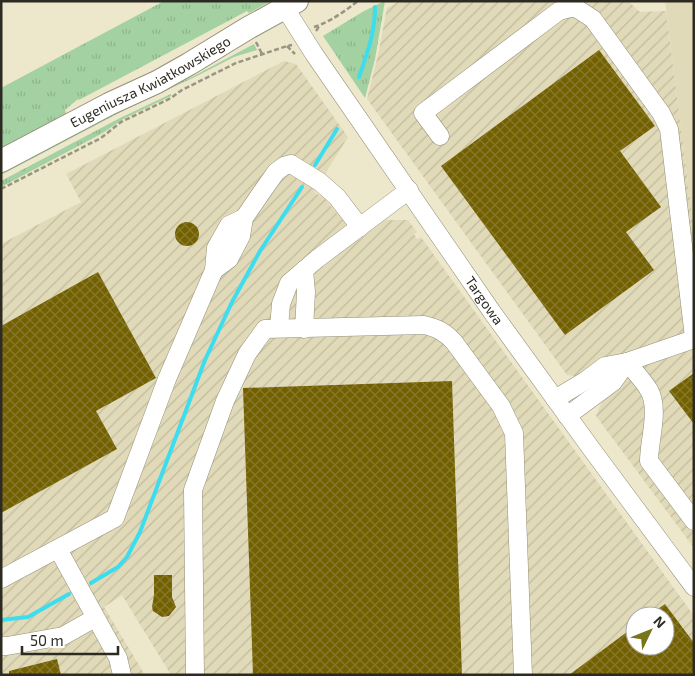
<svg xmlns="http://www.w3.org/2000/svg" width="695" height="676" font-family="'Exo 2',sans-serif">
	<defs>
		<pattern id="industrial-furrows" width="10" height="10" patternUnits="userSpaceOnUse" patternTransform="scale(1.25)"><rect width="10" height="10" fill="#e1dab9"/><path d="M-1 1l2-2M0 10L10 0M9 11l2-2" fill="none" stroke="#c1bb9f"/></pattern>
		<pattern id="grass-tufts" width="24" height="20" patternUnits="userSpaceOnUse" patternTransform="scale(1.25)"><rect width="24" height="20" fill="#a3d1a1"/><path d="M3 7l-1-3M5 7V3M7 7l1-3M15 17l-1-3M17 17v-4M19 17l1-3" fill="none" stroke="#8db48a"/></pattern>
		<pattern id="building-cross-hatch" width="8" height="8" patternUnits="userSpaceOnUse" patternTransform="scale(1.25)"><rect width="8" height="8" fill="#736100"/><path d="M0 0l8 8M0 8l8-8" fill="none" stroke="#86782f"/></pattern>
	</defs>
	<rect width="100%" height="100%" fill="#ede7cc"/>
	<!-- built -->
	<path fill="#e1dab9" d="M665,1H694V230L675,81Z"/>
	<!-- industrial -->
	<path fill="url(#industrial-furrows)" fill-rule="evenodd" d="M400,1H628L640,12L666,11L694,230V548L596,416L601,403L582,377L567,375L367,99L378,55L387,8Z
		M284,61L296,64L348,137L314,192L325,199L359,240L385,220H408L417,232L414,234L417,239L421,237L694,616V675H171L122,595L104,607L145,675H1V244L81,202L66,174ZM635,616H665V646H635Z"/>
	<!-- grass -->
	<path fill="url(#grass-tufts)" d="M164,1H271L249,13L247,11L79,100L78,99L65,110L67,116L1,150V88Z
		M385,1L375,59L365,98L323,36L364,11Z
		M254,44L257,50L234,57L193,78L138,103L1,175V170L103,117L192,77Z
		M171,94V96L125,118L101,134L1,187V181L120,118Z"/>
	<g fill="none" stroke-linecap="round" stroke-linejoin="round">
		<!-- stream -->
		<path stroke="#3cddee" stroke-width="4" d="M359,77C367,54 375,33 375,7
			M315,165L337,129
			M91,583L118,567L127,557L140,532L205,360L232,302L260,251L302,187
			M1,620L28,617L69,594"/>
	</g>
	<!-- building -->
	<path fill="url(#building-cross-hatch)" d="M599,50L655,126L620,151L661,207L626,232L654,270L565,335L441,166Z
		M175 234a12 12 0 1 1 24 0a12 12 0 1 1-24 0Z
		M98,272L156,378L96,411L117,449L1,513V326Z
		M694,373V424L669,391Z
		M452,381L462,675H253L243,388Z
		M154,575H172V597L176,607L169,616L162,617L153,611L152,607L154,595Z
		M665,604L694,643V675H569L635,626V646H665V616H648Z
		M57,659L61,675H9V671Z"/>
	<g fill="none" stroke-linecap="round" stroke-linejoin="round">
		<!-- minor casing -->
		<g stroke="#959077" stroke-width="19">
			<g id="minor">
				<path id="s1" d="M285,8L314,54L492,312L590,447L694,587"/>
				<path d="M440,136L423,113L559,11L570,8H576L593,19L661,113L669,129L694,337"/>
				<path d="M214,270L229,259L241,236L244,218L264,189L276,172L284,166L291,164L320,182L337,197L360,227"/>
				<path d="M279,327L281,304L289,283L317,259L409,190"/>
				<path d="M304,329L306,292L304,270"/>
				<path d="M627,362C634,371 643,380 649,390C660,409 649,440 649,461L694,521"/>
				<path d="M555,399L585,381L605,366L627,362L694,339"/>
				<path d="M567,416L613,382L627,362"/>
				<path d="M58,549L118,658L122,675"/>
				<path d="M1,579L115,518L167,379L214,270L216,248L229,225L244,218"/>
				<path d="M1,646H7L63,636L95,618"/>
				<path d="M195,675L193,490L225,401L247,354L265,329L424,325C437,328 445,332 454,342L501,406L514,433L523,675"/>
			</g>
		</g>
		<!-- major casing -->
		<g stroke="#959077" stroke-width="24">
			<g id="major">
				<path id="s2" d="M1,161L109,104L157,82L189,64L248,28L297,1"/>
			</g>
		</g>
		<!-- path -->
		<path stroke="#999582" stroke-width="2.5" stroke-dasharray="5 2.5" stroke-linecap="butt" d="M314,27C330,22 345,11 358,1
			M316,31L320,25
			M256,42L262,54
			M287,46L295,54
			M1,189L101,138L121,122L171,98L182,90L236,63L287,46L292,45"/>
		<!-- minor -->
		<use href="#minor" stroke="#fff" stroke-width="18"/>
		<!-- major -->
		<use href="#major" stroke="#fff" stroke-width="22"/>
	</g>
	<g text-anchor="middle" stroke-width="5" stroke-linejoin="round" paint-order="stroke">
		<!-- street labels -->
		<g font-size="14" fill="#2d2b21" stroke="#fff">
			<text dy="5" stroke="none"><textPath href="#s2" startOffset="169">Eugeniusza Kwiatkowskiego</textPath></text>
			<text dy="5" stroke="none"><textPath href="#s1" startOffset="354">Targowa</textPath></text>
		</g>
	</g>
	<!-- border -->
	<rect width="695" height="676" fill="none" stroke="#2d2b21" stroke-width="5"/>
	<!-- north arrow -->
	<g transform="translate(650 631) rotate(47)"><circle r="24" fill="#ffffff" stroke="#abaaa6"/>
	<path d="M0-4L9 19L0 12L-9 19Z" fill="#79751a"/>
	<text y="-8" font-size="14" font-weight="bold" text-anchor="middle" fill="#2d2b21">N</text>
	</g>
	<!-- scale -->
	<path d="M22 646v8h96v-8" fill="none" stroke="#2d2b21" stroke-width="2.5"/>
	<text x="30" y="646" font-size="15" fill="#2d2b21" stroke="#ffffff" stroke-width="4" paint-order="stroke">50 m</text>
</svg>
